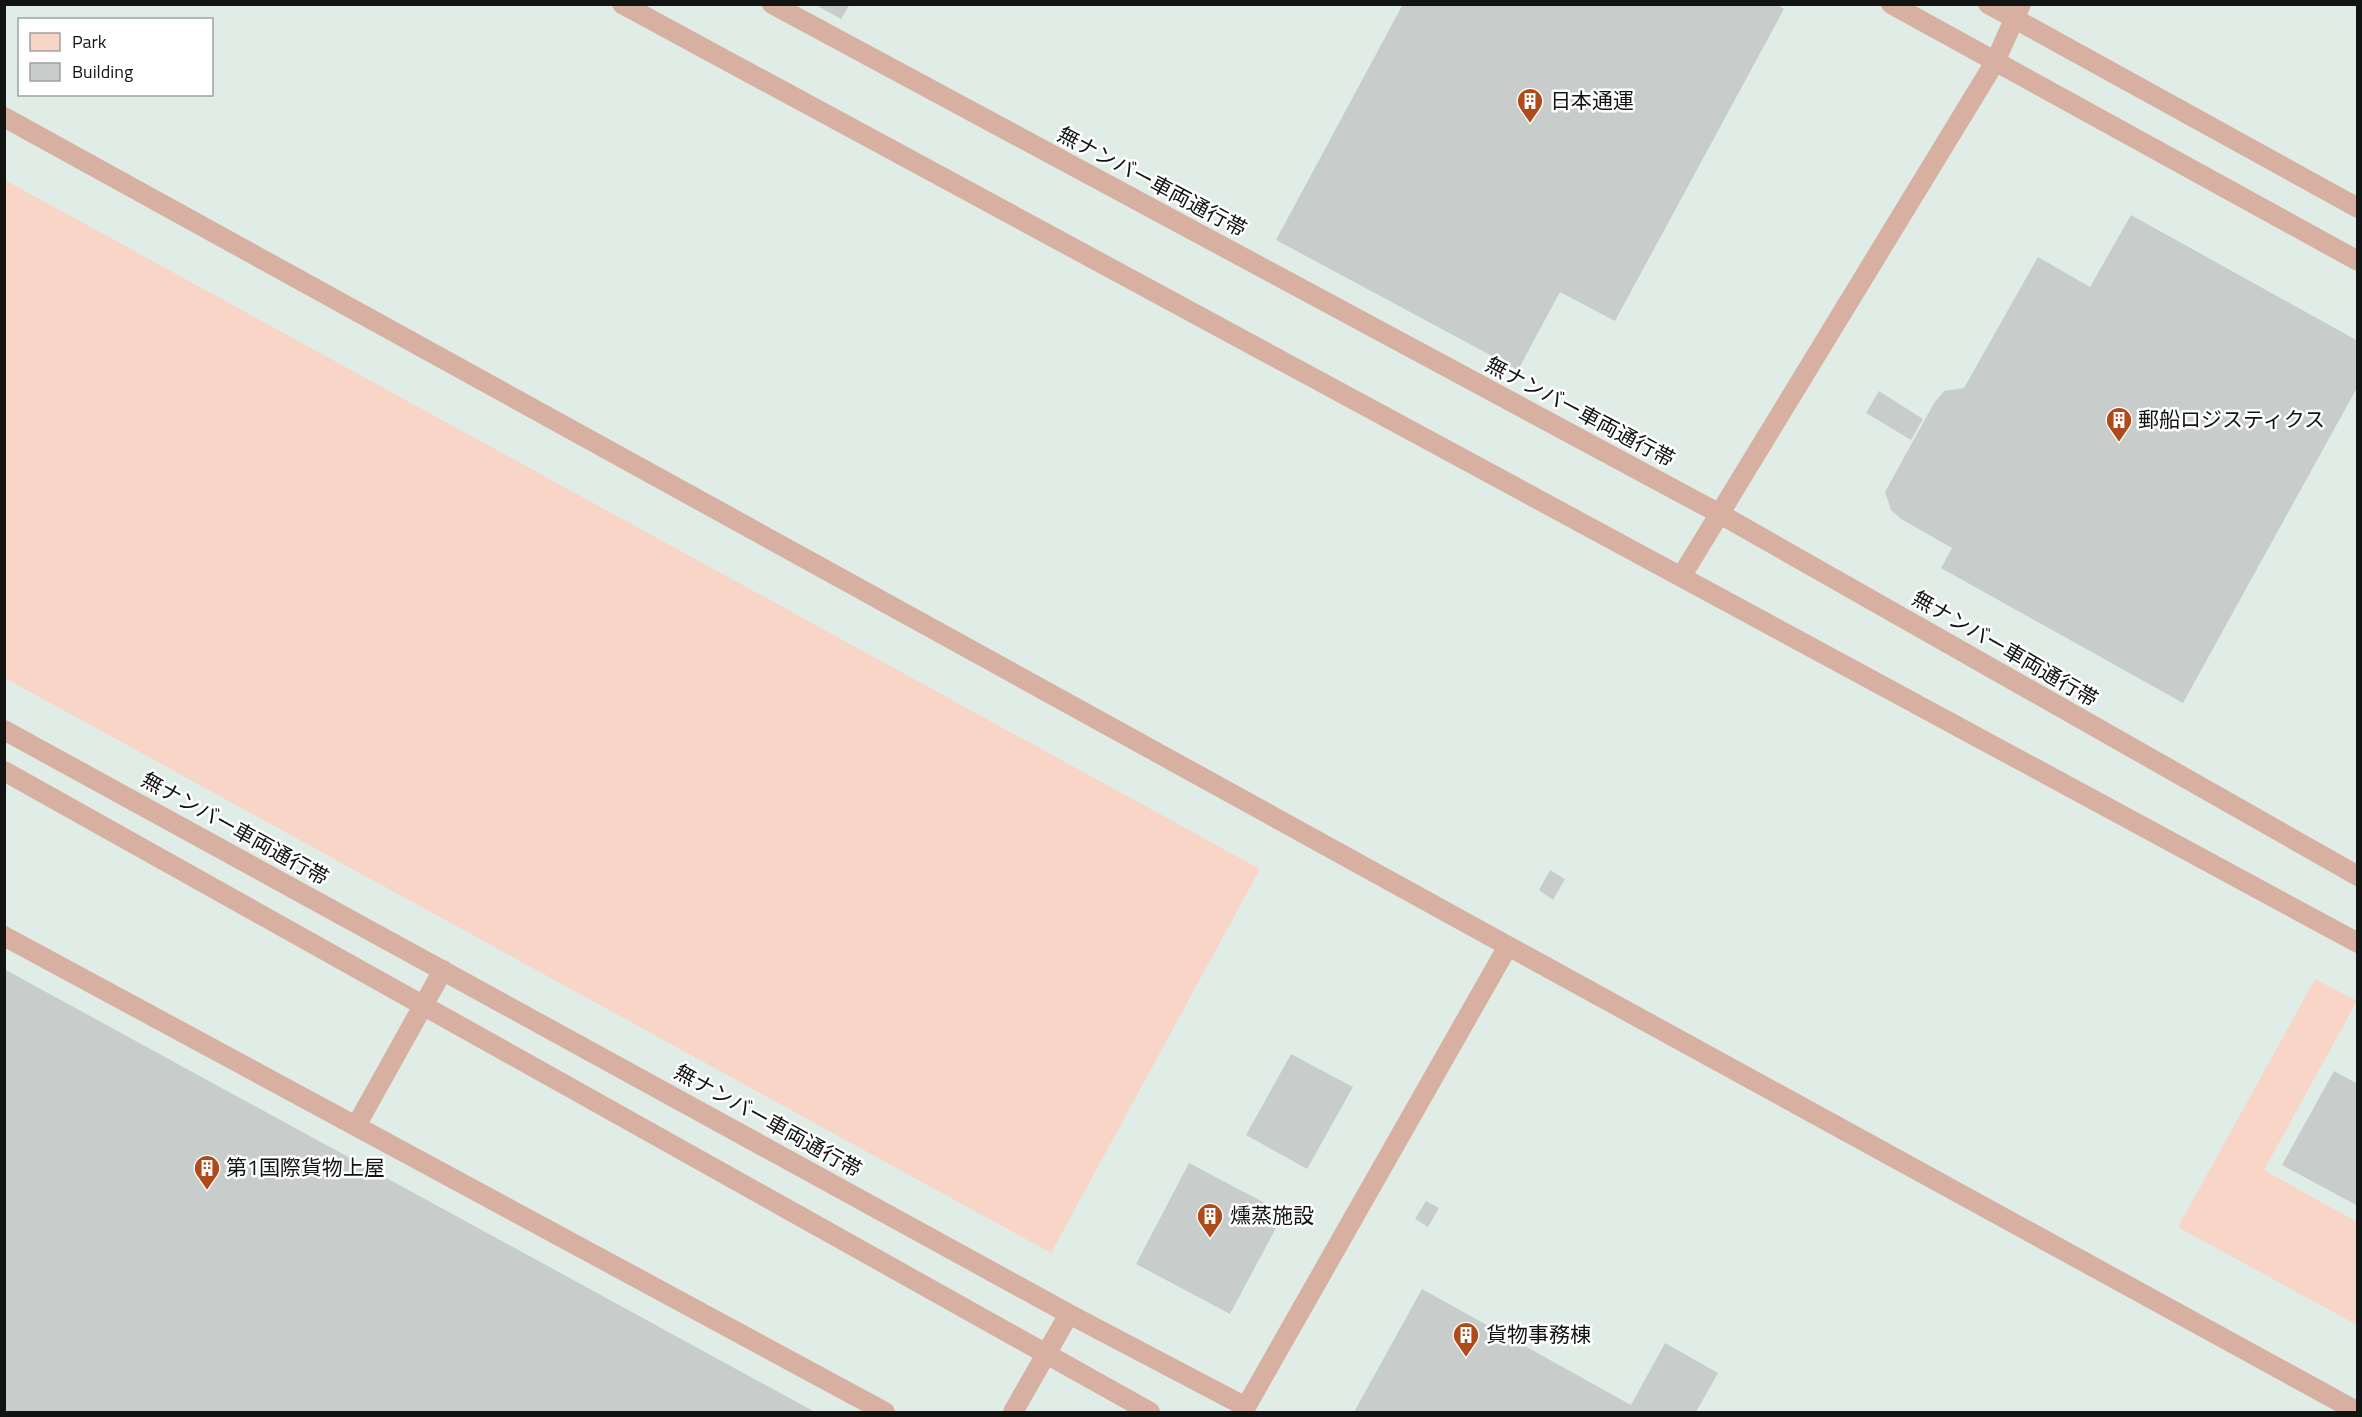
<svg xmlns="http://www.w3.org/2000/svg" width="2362" height="1417" font-family="'Titillium Web','Noto Sans JP',sans-serif">
	<rect width="100%" height="100%" fill="#f1f6f4"/>
	<!-- built -->
	<path fill="#e0ede7" fill-rule="evenodd" d="M5,5H2357V1412H5ZM20,20H212V94H20Z"/>
	<!-- green -->
	<path fill="#f9d5c8" d="M5,180L1260,869L1051,1253L5,678Z
		M2315,979L2357,1001L2264,1170L2357,1222V1325L2178,1227Z"/>
	<!-- building -->
	<path fill="#c8cdcb" d="M814,4H850L841,19Z
		M1403,4H1776L1784,9L1615,321L1560,292L1518,370L1276,240Z
		M2131,215L2358,341V386L2183,703L1941,568L1952,548L1901,519L1891,510L1885,492L1934,403L1944,391L1964,388L2038,257L2090,287Z
		M1879,391L1923,419L1911,440L1866,413Z
		M1550,870L1565,879L1553,900L1539,890Z
		M4,969L815,1412H4Z
		M1291,1054L1353,1087L1307,1169L1246,1135Z
		M2334,1071L2358,1084V1206L2282,1165Z
		M1189,1163L1284,1213L1230,1314L1136,1264Z
		M1426,1201L1439,1208L1428,1227L1415,1219Z
		M1422,1289L1631,1405L1665,1343L1718,1373L1696,1412H1354Z"/>
	<g fill="none" stroke-linecap="round" stroke-linejoin="round">
		<!-- service -->
		<path stroke="#d7b0a1" stroke-width="20" d="M622,4L2358,943
			M772,4L1720,514L2358,876
			M1891,4L2358,261
			M1988,4L2358,208
			M4,117L1508,946L1243,1412
			M1681,577L1995,62L2021,4
			M4,730L1069,1314L1013,1412
			M4,771L1150,1412
			M4,936L885,1412
			M1508,946L2358,1412
			M356,1126L443,970
			M1069,1314L1246,1407"/>
	</g>
	<!-- icons -->
	<defs>
		<g id="building-pin" transform="scale(1.35)"><path d="M0 17L-7.5 6A9.5 9.5 0 1 1 7.5 6Z" fill="#af4a1b" stroke="#fff"/><path d="M-4-6H4V6H1V3H-1V6H-4ZM-2.5-4.3h1.7v1.8h-1.7ZM.8-4.3h1.7v1.8H.8ZM-2.5-1h1.7V.8h-1.7ZM.8-1h1.7V.8H.8Z" fill="#fff"/></g>
	</defs>
	<g fill-rule="evenodd">
		<use href="#building-pin" x="1530" y="101"/>
		<use href="#building-pin" x="2119" y="420"/>
		<use href="#building-pin" x="207" y="1168"/>
		<use href="#building-pin" x="1210" y="1216"/>
		<use href="#building-pin" x="1466" y="1335"/>
	</g>
	<g text-anchor="middle" stroke-width="5" stroke-linejoin="round" paint-order="stroke">
		<!-- poi labels -->
		<g font-size="21" fill="#121413" stroke="#fff" text-anchor="start">
			<text x="1550" y="108">日本通運</text>
			<text x="2138" y="427">郵船ロジスティクス</text>
			<text x="226" y="1175">第1国際貨物上屋</text>
			<text x="1230" y="1223">燻蒸施設</text>
			<text x="1486" y="1342">貨物事務棟</text>
		</g>
		<!-- street labels -->
		<g font-size="21" fill="#121413" stroke="#fff">
			<text transform="translate(1152 182) rotate(28)" y="7">無ナンバー車両通行帯</text>
			<text transform="translate(1580 412) rotate(28)" y="7">無ナンバー車両通行帯</text>
			<text transform="translate(2005 649) rotate(30)" y="7">無ナンバー車両通行帯</text>
			<text transform="translate(235 829) rotate(29)" y="7">無ナンバー車両通行帯</text>
			<text transform="translate(768 1121) rotate(29)" y="7">無ナンバー車両通行帯</text>
		</g>
	</g>
	<!-- border -->
	<rect width="2362" height="1417" fill="none" stroke="#121413" stroke-width="12"/>
	<!-- legend -->
	<rect x="18" y="18" width="195" height="78" fill="#ffffff" stroke="#a0a1a1" stroke-width="1.5"/>
	<rect x="30" y="33" width="30" height="18" fill="#f9d5c8" stroke="#a0a1a1" stroke-width="1.5"/>
	<text x="72" y="48" font-size="18" fill="#121413">Park</text>
	<rect x="30" y="63" width="30" height="18" fill="#c8cdcb" stroke="#a0a1a1" stroke-width="1.5"/>
	<text x="72" y="78" font-size="18" fill="#121413">Building</text>
</svg>
